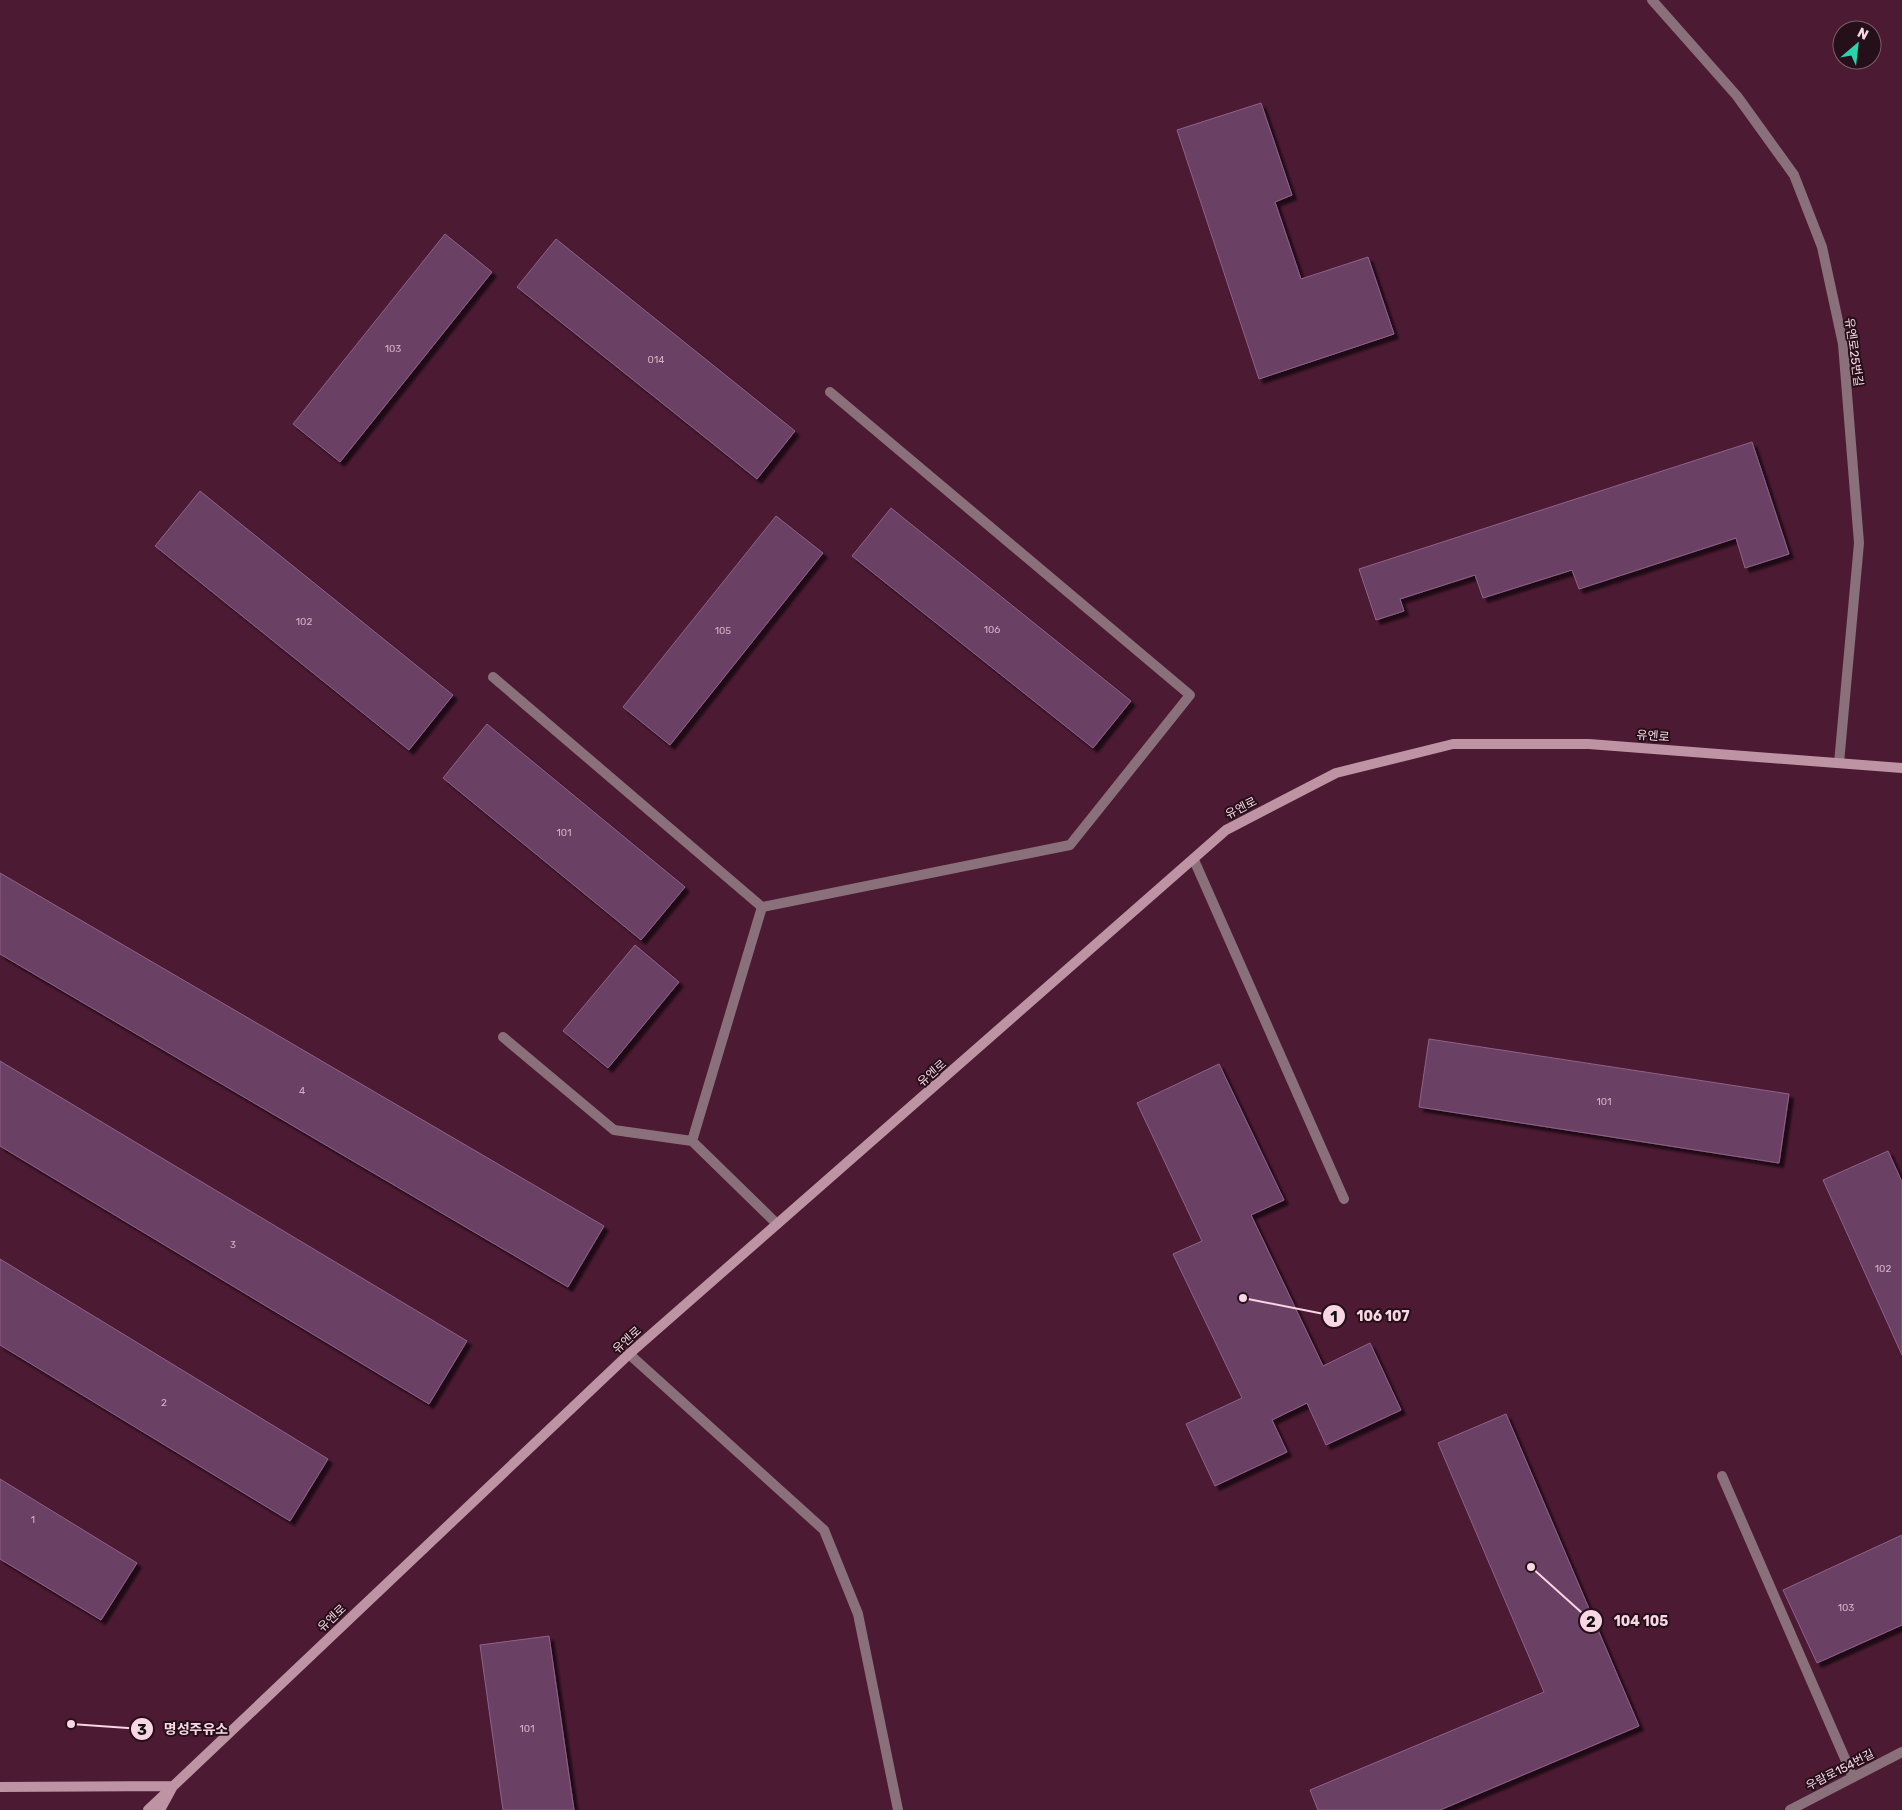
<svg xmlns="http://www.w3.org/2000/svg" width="1902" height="1810" font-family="Rubik,'Noto Sans KR',sans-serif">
	<defs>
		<filter id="shadow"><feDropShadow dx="4.5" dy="4.5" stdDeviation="1" flood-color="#0009"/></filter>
	</defs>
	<rect width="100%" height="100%" fill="#4c1a33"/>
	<!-- building -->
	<path fill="#6b3f65" stroke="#906289" filter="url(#shadow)" d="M1261,103L1292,195L1275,202L1301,279L1368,257L1394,334L1259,379L1177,130Z
		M445,234L492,272L340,462L293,424Z
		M556,239L795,431L757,479L517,287Z
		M1752,442L1789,554L1745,568L1736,538L1579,589L1572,570L1483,598L1475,575L1400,599L1404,611L1376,620L1359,569Z
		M200,491L453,695L409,750L155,546Z
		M891,508L1131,701L1093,748L852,556Z
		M776,516L823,553L670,745L623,707Z
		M487,724L685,887L641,940L443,778Z
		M0,873L604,1226L568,1287L0,954Z
		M635,945L679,982L608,1068L563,1031Z
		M1429,1039L1789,1094L1779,1163L1419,1107Z
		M0,1061L467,1341L429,1404L0,1146Z
		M1219,1064L1284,1200L1251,1215L1323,1366L1370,1343L1401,1410L1326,1445L1307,1403L1272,1420L1287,1452L1215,1486L1186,1424L1242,1398L1173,1254L1202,1241L1137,1103Z
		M1888,1151L1902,1182V1355L1823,1180Z
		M0,1259L328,1459L290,1521L0,1345Z
		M1506,1414L1639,1726L1440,1810H1318L1310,1790L1544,1692L1438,1443Z
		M0,1479L137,1563L101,1620L0,1559Z
		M1902,1535V1625L1817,1663L1783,1590Z
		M549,1636L574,1810H503L480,1645Z"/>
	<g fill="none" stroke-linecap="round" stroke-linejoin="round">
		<!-- service -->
		<path stroke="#8a707a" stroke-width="10" d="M493,677L762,907
			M1194,860L1344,1199
			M503,1037L614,1130L692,1141
			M777,1224L692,1141L762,907L1070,845L1190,695L830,392
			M1722,1476L1853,1777"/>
		<!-- minor -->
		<path stroke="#8a707a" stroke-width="10" d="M1652,0L1737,96L1794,175L1822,247L1843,344L1859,543L1839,763
			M629,1354L824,1530L858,1614L898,1810
			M1790,1810L1902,1752"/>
		<!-- secondary -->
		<path stroke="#be94a5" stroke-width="10" d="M0,1787L173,1786L160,1810
			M148,1810L629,1354L1226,830L1336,773L1453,744H1589L1902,768"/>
	</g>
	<g text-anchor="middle" stroke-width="4" stroke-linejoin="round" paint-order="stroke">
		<!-- number labels -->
		<g font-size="10" fill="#d5b0c4">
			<text x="393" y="352">103</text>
			<text x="656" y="363">014</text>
			<text x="304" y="625">102</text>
			<text x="992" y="633">106</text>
			<text x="723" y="634">105</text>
			<text x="564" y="836">101</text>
			<text x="302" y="1094">4</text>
			<text x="1604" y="1105">101</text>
			<text x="233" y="1248">3</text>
			<text x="1883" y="1272">102</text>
			<text x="164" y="1406">2</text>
			<text x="33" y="1523">1</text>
			<text x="1846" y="1611">103</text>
			<text x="527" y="1732">101</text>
		</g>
		<!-- street labels -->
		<g font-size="12" fill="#f8d6e3" stroke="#250f19">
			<text transform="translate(1854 352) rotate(82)" y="4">유엔로25번길</text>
			<text transform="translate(1653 736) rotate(4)" y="4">유엔로</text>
			<text transform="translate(1241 808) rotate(-27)" y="4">유엔로</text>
			<text transform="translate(932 1073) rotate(-41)" y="4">유엔로</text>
			<text transform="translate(627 1340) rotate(-42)" y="4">유엔로</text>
			<text transform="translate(332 1618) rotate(-43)" y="4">유엔로</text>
			<text transform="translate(1840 1770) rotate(-27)" y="4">우람로154번길</text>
		</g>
	</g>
	<!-- callouts -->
	<path fill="none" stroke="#f8d6e3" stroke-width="2" d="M1243 1298L1334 1316M1531 1567L1591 1621M71 1724L142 1729"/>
	<g fill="#f8d6e3" stroke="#250f19" stroke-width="2">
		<circle cx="1243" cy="1298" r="5"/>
		<circle cx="1531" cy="1567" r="5"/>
		<circle cx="71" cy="1724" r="5"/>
		<circle cx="1334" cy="1316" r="12"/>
		<circle cx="1591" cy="1621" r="12"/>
		<circle cx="142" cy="1729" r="12"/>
	</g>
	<g font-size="15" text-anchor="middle" font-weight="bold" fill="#111">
		<text x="1334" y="1322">1</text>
		<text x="1591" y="1627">2</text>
		<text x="142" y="1735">3</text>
	</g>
	<g font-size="14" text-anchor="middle" font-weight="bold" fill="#f8d6e3" stroke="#250f19" stroke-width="4" stroke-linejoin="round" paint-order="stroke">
		<text x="1383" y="1321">106 107</text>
		<text x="1641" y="1626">104 105</text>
		<text x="196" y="1734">명성주유소</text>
	</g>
	<!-- north arrow -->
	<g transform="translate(1857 45) rotate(28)"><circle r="24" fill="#250f19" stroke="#795f6a"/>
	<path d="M0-4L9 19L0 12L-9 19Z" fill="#27d5ad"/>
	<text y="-8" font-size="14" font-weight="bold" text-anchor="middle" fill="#f8d6e3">N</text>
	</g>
</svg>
